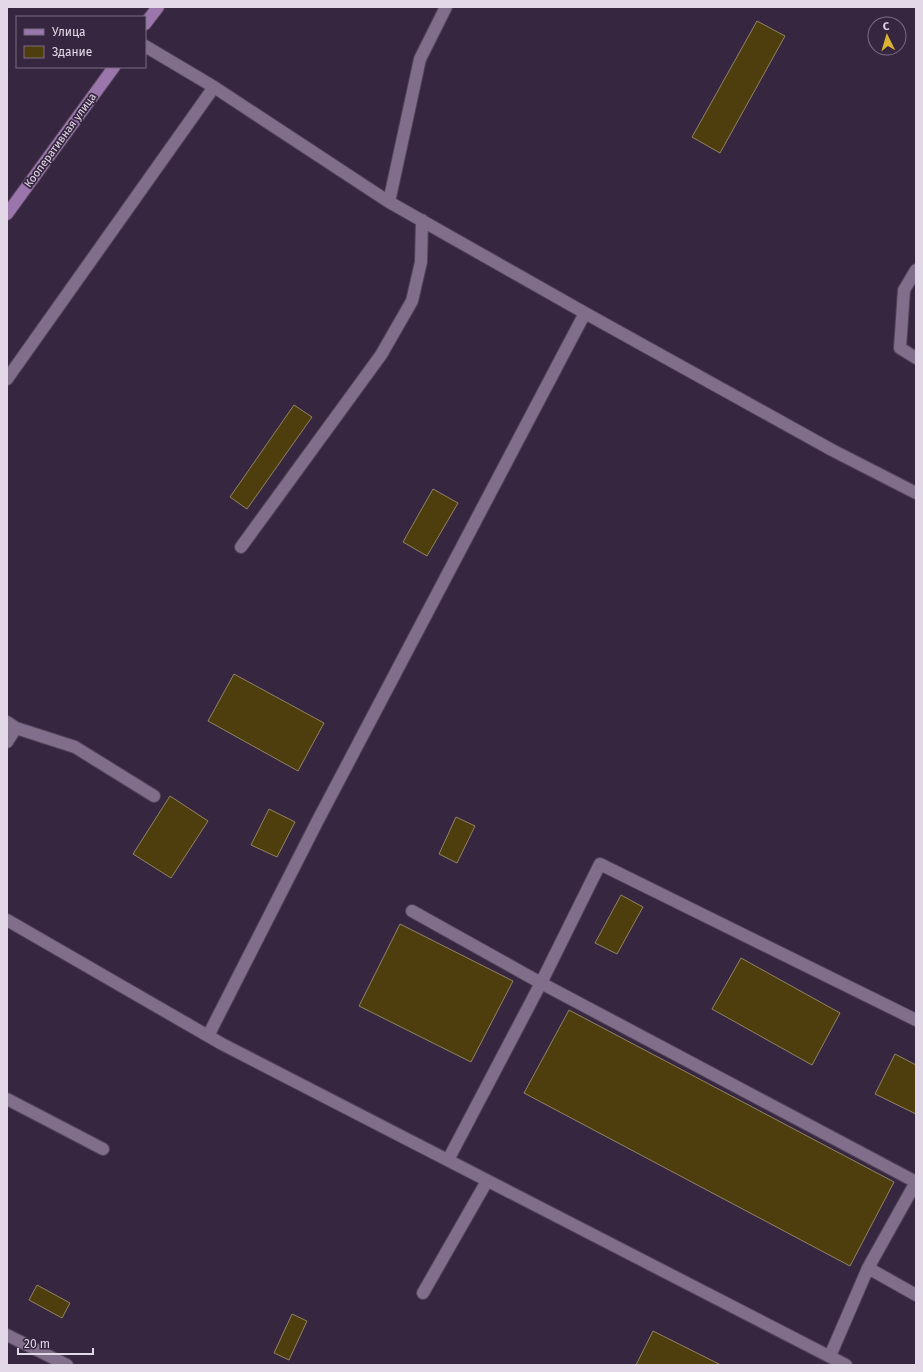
<svg xmlns="http://www.w3.org/2000/svg" width="923" height="1372" font-family="'Fira Sans',sans-serif">
	<rect width="100%" height="100%" fill="#36263f"/>
	<!-- building -->
	<path fill="#4e3e0d" stroke="#908464" d="M757,21L785,36L720,153L692,137Z
		M294,405L312,417L247,509L230,497Z
		M433,489L458,503L427,556L403,542Z
		M234,674L324,723L298,771L208,721Z
		M170,796L208,821L171,878L133,854Z
		M269,809L295,822L277,857L251,845Z
		M456,817L475,826L457,863L439,854Z
		M621,895L643,907L617,954L595,943Z
		M400,924L513,981L471,1062L359,1006Z
		M741,958L840,1013L812,1065L712,1009Z
		M569,1010L894,1182L850,1266L524,1093Z
		M895,1054L916,1065V1114L875,1094Z
		M37,1285L70,1303L62,1318L29,1300Z
		M292,1314L307,1321L289,1360L274,1353Z
		M653,1331L721,1365H636Z"/>
	<g fill="none" stroke-linecap="round" stroke-linejoin="round">
		<!-- lane casing -->
		<g stroke="#504357" stroke-width="14">
			<path id="lane" d="M145,46L214,87L389,202L585,313L832,450L916,493
				M389,202L420,59L446,7
				M916,270L904,290L900,348L916,358
				M7,379L214,87
				M241,547L381,355L412,301L421,262L422,220
				M7,722L16,728L75,747L154,796
				M7,742L16,728
				M412,911L541,983L916,1182
				M7,920L222,1044L846,1365
				M208,1036L317,822L585,313
				M7,1099L103,1149
				M448,1160L541,983L600,864L916,1020
				M868,1268L916,1295
				M423,1293L487,1181
				M7,1335L67,1365
				M830,1356L868,1268L916,1182"/>
		</g>
		<!-- primary casing -->
		<g stroke="#504357" stroke-width="14">
			<path id="primary" d="M145,24L158,7
				M7,214L114,67"/>
		</g>
		<!-- lane -->
		<use href="#lane" stroke="#806e8a" stroke-width="12"/>
		<!-- primary -->
		<use href="#primary" stroke="#9a76ad" stroke-width="12"/>
	</g>
	<g text-anchor="middle" stroke-width="3.5" stroke-linejoin="round" paint-order="stroke">
		<!-- street labels -->
		<g font-size="11" fill="#e2d8e7" stroke="#36263f">
			<text transform="translate(60 140) rotate(-54)" y="4">Кооперативная улица</text>
		</g>
	</g>
	<!-- border -->
	<rect width="923" height="1372" fill="none" stroke="#e2d8e7" stroke-width="16"/>
	<!-- legend -->
	<rect x="16" y="16" width="130" height="52" fill="#36263f" stroke="#7b6d82"/>
	<rect x="24" y="29" width="20" height="6" fill="#9a76ad" stroke="#7b6d82"/>
	<text x="52" y="36" font-size="12" fill="#e2d8e7">Улица</text>
	<rect x="24" y="46" width="20" height="12" fill="#4e3e0d" stroke="#7b6d82"/>
	<text x="52" y="56" font-size="12" fill="#e2d8e7">Здание</text>
	<!-- north arrow -->
	<g transform="translate(887 36) rotate(355)"><circle r="19" fill="#36263f" stroke="#7b6d82"/>
	<path d="M0-3L7 15L0 10L-7 15Z" fill="#dbb233"/>
	<text y="-6" font-size="11" font-weight="bold" text-anchor="middle" fill="#e2d8e7">С</text>
	</g>
	<!-- scale -->
	<path d="M18 1348v6h75v-6" fill="none" stroke="#e2d8e7" stroke-width="2"/>
	<text x="24" y="1348" font-size="12" fill="#e2d8e7" stroke="#36263f" stroke-width="3" paint-order="stroke">20 m</text>
</svg>
